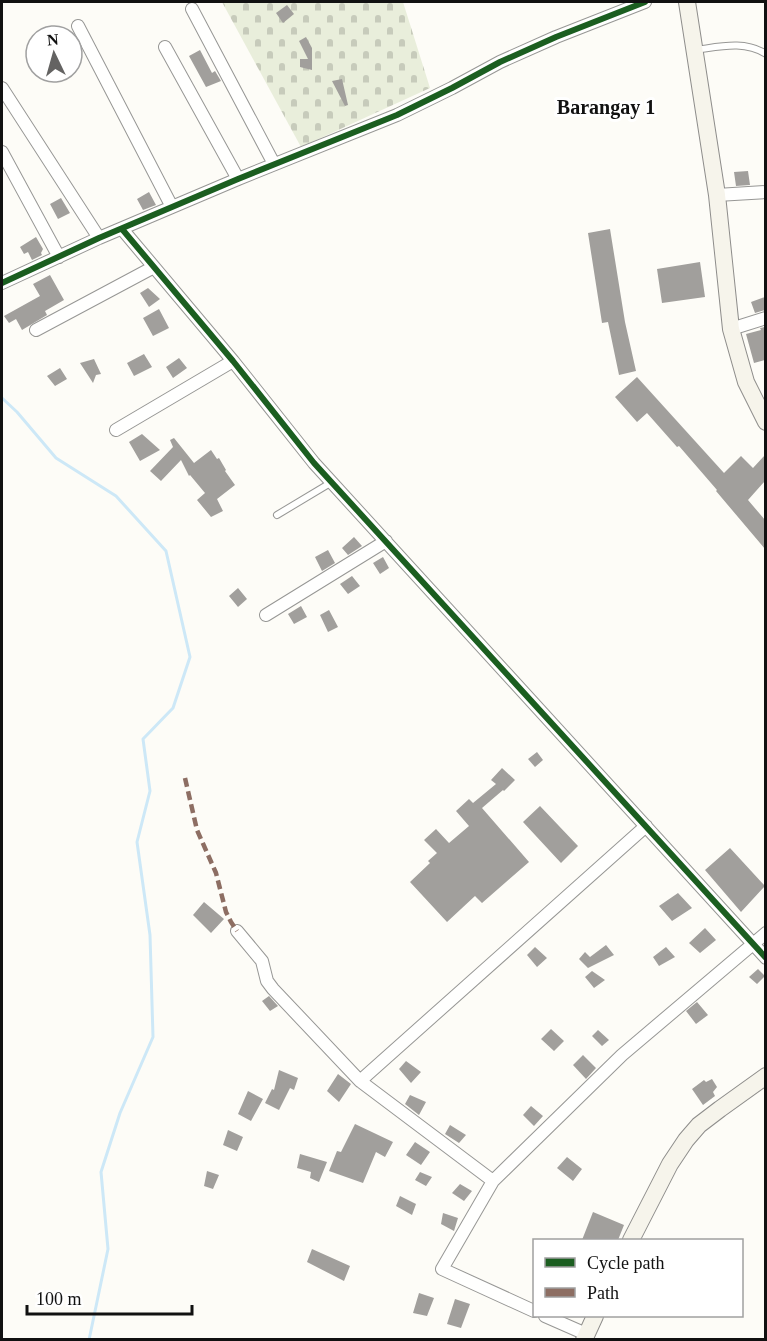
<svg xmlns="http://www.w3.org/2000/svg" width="767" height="1341" font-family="'Times New Roman',serif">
	<defs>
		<pattern id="cemetery-stones" width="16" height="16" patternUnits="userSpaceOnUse" patternTransform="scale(1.5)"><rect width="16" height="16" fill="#e9eedb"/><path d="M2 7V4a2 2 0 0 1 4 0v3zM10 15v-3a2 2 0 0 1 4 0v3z" fill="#c7cbbb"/></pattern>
	</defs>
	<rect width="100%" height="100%" fill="#fdfcf7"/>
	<!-- cemetery -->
	<path fill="url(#cemetery-stones)" d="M222,2H403L430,88L301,147Z"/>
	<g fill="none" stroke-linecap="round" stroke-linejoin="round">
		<!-- stream -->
		<path stroke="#cde8f7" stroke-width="3" d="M2,398L17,412L56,458L116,496L166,551L190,657L173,708L143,739L150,791L137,842L150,935L153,1037L120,1113L101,1172L108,1249L89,1340"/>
	</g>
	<!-- building -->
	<path fill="#a19f9c" d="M287,5L294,14L283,23L276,13Z
		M306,37L312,48V70L300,67V59H308L299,41Z
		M200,50L212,73L215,71L221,81L206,87L189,56Z
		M342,79L348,105L345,106L332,81Z
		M748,171L750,185L736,186L734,172Z
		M149,192L156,205L143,210L137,199Z
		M61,198L70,213L58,219L50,204Z
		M610,229L625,322L636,371L619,375L608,322L602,323L588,233Z
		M36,237L43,249L41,253L42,255L32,260L28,252L24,254L20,247Z
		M700,262L705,297L662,303L657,269Z
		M50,275L64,300L45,311L47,315L22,330L16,319L9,323L4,316L40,296L33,284Z
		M148,288L160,299L149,307L140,293Z
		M765,297V310L755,313L751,302Z
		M159,309L169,328L153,336L143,318Z
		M765,327V360L754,363L746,334L761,330L760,328Z
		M144,354L152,367L134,376L127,363Z
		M179,358L187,368L173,378L166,367Z
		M94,359L101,374L96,375L93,383L80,363Z
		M60,368L67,379L55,386L47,376Z
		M637,377L724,473L741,456L753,468L765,455V481L748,500L765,520V549L716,491L717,490L679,446L677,447L647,413L637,422L615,397Z
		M142,434L160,450L140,461L129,442Z
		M174,438L194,463L211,450L217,459L219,458L226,470L225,471L235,485L217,499L223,511L211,517L197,500L205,493L190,475L189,476L181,460L161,481L150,471L173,447L170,440Z
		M354,537L362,546L348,555L342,548Z
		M328,550L335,563L322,571L315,557Z
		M383,557L389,568L380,574L373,563Z
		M352,576L360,586L348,594L340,584Z
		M238,588L247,599L238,607L229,596Z
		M301,606L307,617L294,624L288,614Z
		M329,610L338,627L328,632L320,615Z
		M537,752L543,760L535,767L528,759Z
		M502,768L515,780L504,791L503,790L482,808L529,862L482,903L475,896L447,922L410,882L430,863L428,861L437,853L424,840L436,829L449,843L469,826L456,811L469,799L473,803L496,784L491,780Z
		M540,806L578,846L561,863L523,822Z
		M730,848L765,886L741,912L705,870Z
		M678,893L692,908L672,921L659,906Z
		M204,902L224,919L211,933L193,915Z
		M705,928L716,940L700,953L689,943Z
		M606,945L614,955L588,968L579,959L585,952L590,957Z
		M535,947L547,958L537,967L527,955Z
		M666,947L675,957L659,966L653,957Z
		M758,969L765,976L757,984L749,977Z
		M592,971L605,980L594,988L585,977Z
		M269,996L278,1006L270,1011L262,1001Z
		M697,1002L708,1015L696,1024L686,1011Z
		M551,1029L564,1041L554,1051L541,1039Z
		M598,1030L609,1040L602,1046L592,1036Z
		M583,1055L596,1068L586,1079L573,1065Z
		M406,1061L421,1072L411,1083L399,1069Z
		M279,1070L298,1078L294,1090L290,1088L279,1110L265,1103L272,1089L274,1090Z
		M338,1074L351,1084L339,1102L327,1091Z
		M712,1079L717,1087L713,1092L715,1096L703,1105L692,1089L704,1080L706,1082Z
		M248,1091L263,1099L251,1121L238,1114Z
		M410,1095L426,1102L419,1115L405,1104Z
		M531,1106L543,1116L534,1126L523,1115Z
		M355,1124L393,1142L385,1157L376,1152L363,1183L329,1171L337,1151L341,1152Z
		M450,1125L466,1135L459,1143L445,1134Z
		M228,1130L243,1137L237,1151L223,1145Z
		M415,1142L430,1152L421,1165L406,1155Z
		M300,1154L327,1162L319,1182L310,1178L311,1172L297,1168Z
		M567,1157L582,1169L573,1181L557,1168Z
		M207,1171L219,1175L213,1189L204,1186Z
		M420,1172L432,1177L426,1186L415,1180Z
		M460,1184L472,1191L464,1201L452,1193Z
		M400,1196L416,1204L412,1215L396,1206Z
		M593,1212L624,1225L618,1240H582Z
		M443,1213L458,1218L454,1231L441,1224Z
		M312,1249L350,1266L344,1281L307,1262Z
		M419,1293L434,1298L427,1316L413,1313Z
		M455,1299L470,1304L461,1328L447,1324Z"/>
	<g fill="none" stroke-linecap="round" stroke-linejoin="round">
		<!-- lane casing -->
		<g stroke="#979795" stroke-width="8">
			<path id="lane" d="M695,50C719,47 744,40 766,54
				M277,515L332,482"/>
		</g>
		<!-- street casing -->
		<g stroke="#979795" stroke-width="14">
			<path id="street" d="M192,9L274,164
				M78,26L172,207
				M165,47L238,179
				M2,88L99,238
				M2,152L59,257
				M717,195L766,192
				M122,229L233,361L314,463L766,958
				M2,283L99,238L238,179L397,115L452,88L500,62L556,37L645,2
				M731,329L766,318
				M36,330L154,267
				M116,430L233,361
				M266,615L386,541
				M237,931L262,961L267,981L273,989L360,1081L493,1181
				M360,1081L646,826
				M534,1311L442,1269L493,1181L622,1055L766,933
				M545,1316L586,1334"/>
		</g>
		<!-- secondary casing -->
		<g stroke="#8e8d8b" stroke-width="18">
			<path id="secondary" d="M687,2L717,195L731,329L746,382L766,422
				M631,1240L670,1164L686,1140L699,1125L720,1109L766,1076
				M584,1340L595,1316"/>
		</g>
		<!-- lane -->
		<use href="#lane" stroke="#fffffe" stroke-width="6"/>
		<!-- street -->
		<use href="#street" stroke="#fffffe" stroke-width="12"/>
		<!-- secondary -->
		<use href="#secondary" stroke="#f6f4eb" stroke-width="16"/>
		<!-- quiet -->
		<path stroke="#8d6e63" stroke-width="4.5" stroke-dasharray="9 4.5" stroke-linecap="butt" d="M185,778L197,830L216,873L226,912L231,922L237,931"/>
		<!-- cycleway casing -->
		<g stroke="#fff" stroke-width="10">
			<path id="cycleway" d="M122,229L233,361L314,463L766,958
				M2,283L99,238L238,179L397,115L452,88L500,62L556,37L645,2"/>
		</g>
		<!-- cycleway -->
		<use href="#cycleway" stroke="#1b5e20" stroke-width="6"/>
	</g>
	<g text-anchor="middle" stroke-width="6" stroke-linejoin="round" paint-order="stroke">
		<!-- quarter labels -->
		<g font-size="20" font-weight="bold" fill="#111" stroke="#fff">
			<text x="606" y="114">Barangay 1</text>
		</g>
	</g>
	<!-- border -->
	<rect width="767" height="1341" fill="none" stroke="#111111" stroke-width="6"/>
	<!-- legend -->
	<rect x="533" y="1239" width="210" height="78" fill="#ffffff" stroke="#a0a0a0" stroke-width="1.5"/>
	<rect x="545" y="1258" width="30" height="9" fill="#1b5e20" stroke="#a0a0a0" stroke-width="1.5"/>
	<text x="587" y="1269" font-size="18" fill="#111111">Cycle path</text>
	<rect x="545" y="1288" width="30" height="9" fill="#8d6e63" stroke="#a0a0a0" stroke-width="1.5"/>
	<text x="587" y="1299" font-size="18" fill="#111111">Path</text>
	<!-- north arrow -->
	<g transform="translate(54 54) rotate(355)"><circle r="28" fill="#ffffff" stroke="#a0a0a0" stroke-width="1.5"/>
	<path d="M0-4.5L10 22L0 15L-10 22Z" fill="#646362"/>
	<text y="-9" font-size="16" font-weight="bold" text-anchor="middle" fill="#111111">N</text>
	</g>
	<!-- scale -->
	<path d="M27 1305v9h165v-9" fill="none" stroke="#111111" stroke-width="3"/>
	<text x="36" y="1305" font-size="18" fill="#111111" stroke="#ffffff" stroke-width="4.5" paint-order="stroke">100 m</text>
</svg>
